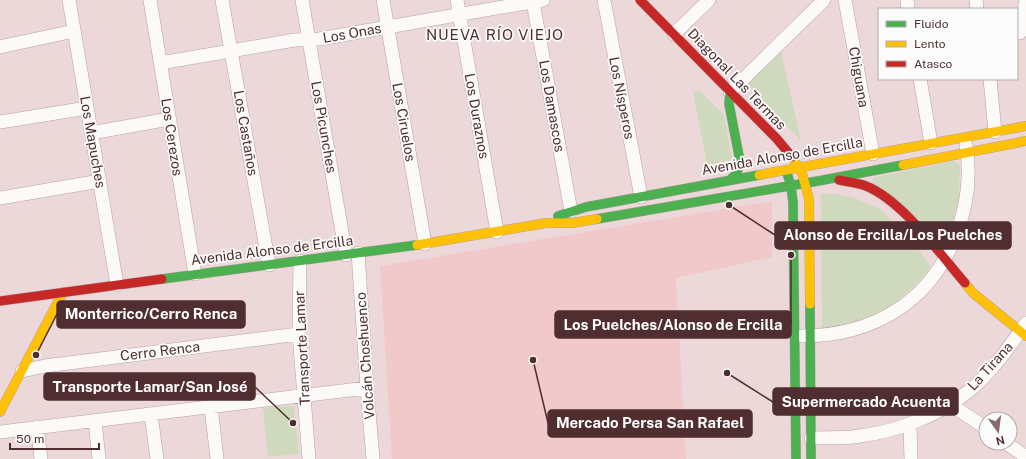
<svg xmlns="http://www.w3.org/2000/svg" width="1026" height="459" font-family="'Public Sans',sans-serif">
	<rect width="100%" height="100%" fill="#ecd8d9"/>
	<!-- built -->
	<path fill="#f1c9cb" d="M772,201V257L676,278L686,459H392L380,266Z"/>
	<!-- green -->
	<path fill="#cfd9bd" d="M780,47L801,141L746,82Z
		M699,90L724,115L732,160L707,165L693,92Z
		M954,161L960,165L959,198L952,223L946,243L940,241L870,182L875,177Z
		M821,194H837L855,198L880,209L906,234L930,265C927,275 920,280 913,287C907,292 901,298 894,303C875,317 845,326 822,328Z
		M294,406L299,454L268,457L263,408Z"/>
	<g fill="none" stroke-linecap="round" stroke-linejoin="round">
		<!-- street casing -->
		<g stroke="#b8a0a2" stroke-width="14">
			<path id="street" d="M69,0L117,285
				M150,0L195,274
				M222,0L269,265
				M302,0L346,255
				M383,0L425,244
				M457,0L497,232
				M604,0L641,197
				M845,0L873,154
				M907,0L908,9
				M976,0L977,9
				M533,2L571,211
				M1020,33L1026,0
				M674,34L709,0
				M0,47L74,31
				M160,63L295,40L319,39L543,0
				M920,79L931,143
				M990,79L995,132
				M730,92L824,0
				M0,122L87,108
				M91,133L169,119
				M0,198L100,181
				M358,253L367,388L373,459
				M300,261L299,334L309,459
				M802,336C835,336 869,328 897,310C950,276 976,205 966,145
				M22,371L45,366L299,334
				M951,405L986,428
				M211,407L217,459
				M151,414L157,459
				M95,421L99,459
				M910,425L911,459
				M37,427L41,459
				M0,432L367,388
				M811,438C827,437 844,439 860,436C898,431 940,415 969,391C992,372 1009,347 1026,323
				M1006,443L1026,457"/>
		</g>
		<!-- fast casing -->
		<g stroke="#b8a0a2" stroke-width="10">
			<path id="fast" d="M730,92L729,104L740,161L737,173L730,180
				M787,173L791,186L793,202L796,459
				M558,216L586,207L759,175
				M597,219L818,181L903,165
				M162,279L417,245
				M810,304L811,459"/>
		</g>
		<!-- slow casing -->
		<g stroke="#b8a0a2" stroke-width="10">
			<path id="slow" d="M792,157L802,173L809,199L810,304
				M903,165L1026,141
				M759,175L1026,126
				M417,245L546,223H572L597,219
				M965,283L973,293L1026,336
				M0,412L63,292"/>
		</g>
		<!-- jam casing -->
		<g stroke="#b8a0a2" stroke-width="10">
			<path id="jam" d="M640,0L777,139L792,157
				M839,180C848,182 858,183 866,186C903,201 939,253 965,283
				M0,301L162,279"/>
		</g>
		<!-- street -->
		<use href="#street" stroke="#fcf9f9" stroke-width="13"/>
		<!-- fast -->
		<use href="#fast" stroke="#4caf50" stroke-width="9"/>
		<!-- slow -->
		<use href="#slow" stroke="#ffc107" stroke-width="9"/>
		<!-- jam -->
		<use href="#jam" stroke="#c62828" stroke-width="9"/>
	</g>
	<g text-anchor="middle" stroke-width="3.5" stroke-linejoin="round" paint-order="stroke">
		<!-- street labels -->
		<g font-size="14" fill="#502e30" stroke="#fbfbfb">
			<text transform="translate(352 33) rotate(-10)" y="5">Los Onas</text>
			<text transform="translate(859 77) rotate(80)" y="5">Chiguana</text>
			<text transform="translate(737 79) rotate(46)" y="5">Diagonal Las Termas</text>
			<text transform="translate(622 98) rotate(79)" y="5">Los Nísperos</text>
			<text transform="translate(552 106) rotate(80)" y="5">Los Damascos</text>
			<text transform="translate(477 116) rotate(80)" y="5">Los Duraznos</text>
			<text transform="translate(404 122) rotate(80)" y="5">Los Ciruelos</text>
			<text transform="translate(324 127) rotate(80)" y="5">Los Picunches</text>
			<text transform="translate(246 133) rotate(80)" y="5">Los Castaños</text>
			<text transform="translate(172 137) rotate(81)" y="5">Los Cerezos</text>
			<text transform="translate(93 142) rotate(80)" y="5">Los Mapuches</text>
			<text transform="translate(782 156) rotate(-10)" y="5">Avenida Alonso de Ercilla</text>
			<text transform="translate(272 250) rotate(-7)" y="5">Avenida Alonso de Ercilla</text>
			<text transform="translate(302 348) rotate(-93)" y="5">Transporte Lamar</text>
			<text transform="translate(160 351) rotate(-7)" y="5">Cerro Renca</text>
			<text transform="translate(365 356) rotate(-94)" y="5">Volcán Choshuenco</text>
			<text transform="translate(990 366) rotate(-48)" y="5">La Tirana</text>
		</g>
		<!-- neighbourhood labels -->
		<g font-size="15" letter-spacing="1" fill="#502e30" stroke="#fbfbfb">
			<text x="495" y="40">NUEVA RÍO VIEJO</text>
		</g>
	</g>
	<!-- callouts -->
	<path fill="none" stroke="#502e30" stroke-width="1.5" d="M729 205L775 235M36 355L57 314M791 255L791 325M293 423L255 387M727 373L773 402M533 360L548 423"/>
	<g fill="#502e30" stroke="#fbfbfb" stroke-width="1.5">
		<circle cx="729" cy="205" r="4"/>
		<circle cx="36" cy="355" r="4"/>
		<circle cx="791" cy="255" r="4"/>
		<circle cx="293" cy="423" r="4"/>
		<circle cx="727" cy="373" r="4"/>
		<circle cx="533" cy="360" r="4"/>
	</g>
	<g fill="#502e30" stroke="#502e30" stroke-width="1.5">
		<rect x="775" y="222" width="236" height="27" rx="4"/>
		<rect x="57" y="301" width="188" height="27" rx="4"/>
		<rect x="555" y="311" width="236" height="27" rx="4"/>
		<rect x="44" y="373" width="211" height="27" rx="4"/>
		<rect x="773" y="388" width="185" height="27" rx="4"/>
		<rect x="548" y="410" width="204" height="27" rx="4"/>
	</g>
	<g font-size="15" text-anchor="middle" font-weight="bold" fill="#fff">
		<text x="893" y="240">Alonso de Ercilla/Los Puelches</text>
		<text x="151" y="319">Monterrico/Cerro Renca</text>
		<text x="673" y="330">Los Puelches/Alonso de Ercilla</text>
		<text x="150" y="392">Transporte Lamar/San José</text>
		<text x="866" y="407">Supermercado Acuenta</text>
		<text x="650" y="428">Mercado Persa San Rafael</text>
	</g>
	<!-- legend -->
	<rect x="878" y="8" width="140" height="72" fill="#fbfbfb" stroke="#b7a9aa"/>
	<rect x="886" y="21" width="20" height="6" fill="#4caf50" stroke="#b7a9aa"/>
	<text x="914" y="28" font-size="12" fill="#502e30">Fluido</text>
	<rect x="886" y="41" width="20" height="6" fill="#ffc107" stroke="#b7a9aa"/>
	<text x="914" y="48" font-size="12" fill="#502e30">Lento</text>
	<rect x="886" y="61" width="20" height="6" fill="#c62828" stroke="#b7a9aa"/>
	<text x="914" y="68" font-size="12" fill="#502e30">Atasco</text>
	<!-- north arrow -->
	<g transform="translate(998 431) rotate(166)"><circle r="19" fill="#fbfbfb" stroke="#b7a9aa"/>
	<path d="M0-3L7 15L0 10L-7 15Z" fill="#876a6b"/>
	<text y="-6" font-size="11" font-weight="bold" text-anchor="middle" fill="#502e30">N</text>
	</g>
	<!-- scale -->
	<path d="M10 443v6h89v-6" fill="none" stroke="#502e30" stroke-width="2"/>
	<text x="16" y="443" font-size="12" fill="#502e30" stroke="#fbfbfb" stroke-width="3" paint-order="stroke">50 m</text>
</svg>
